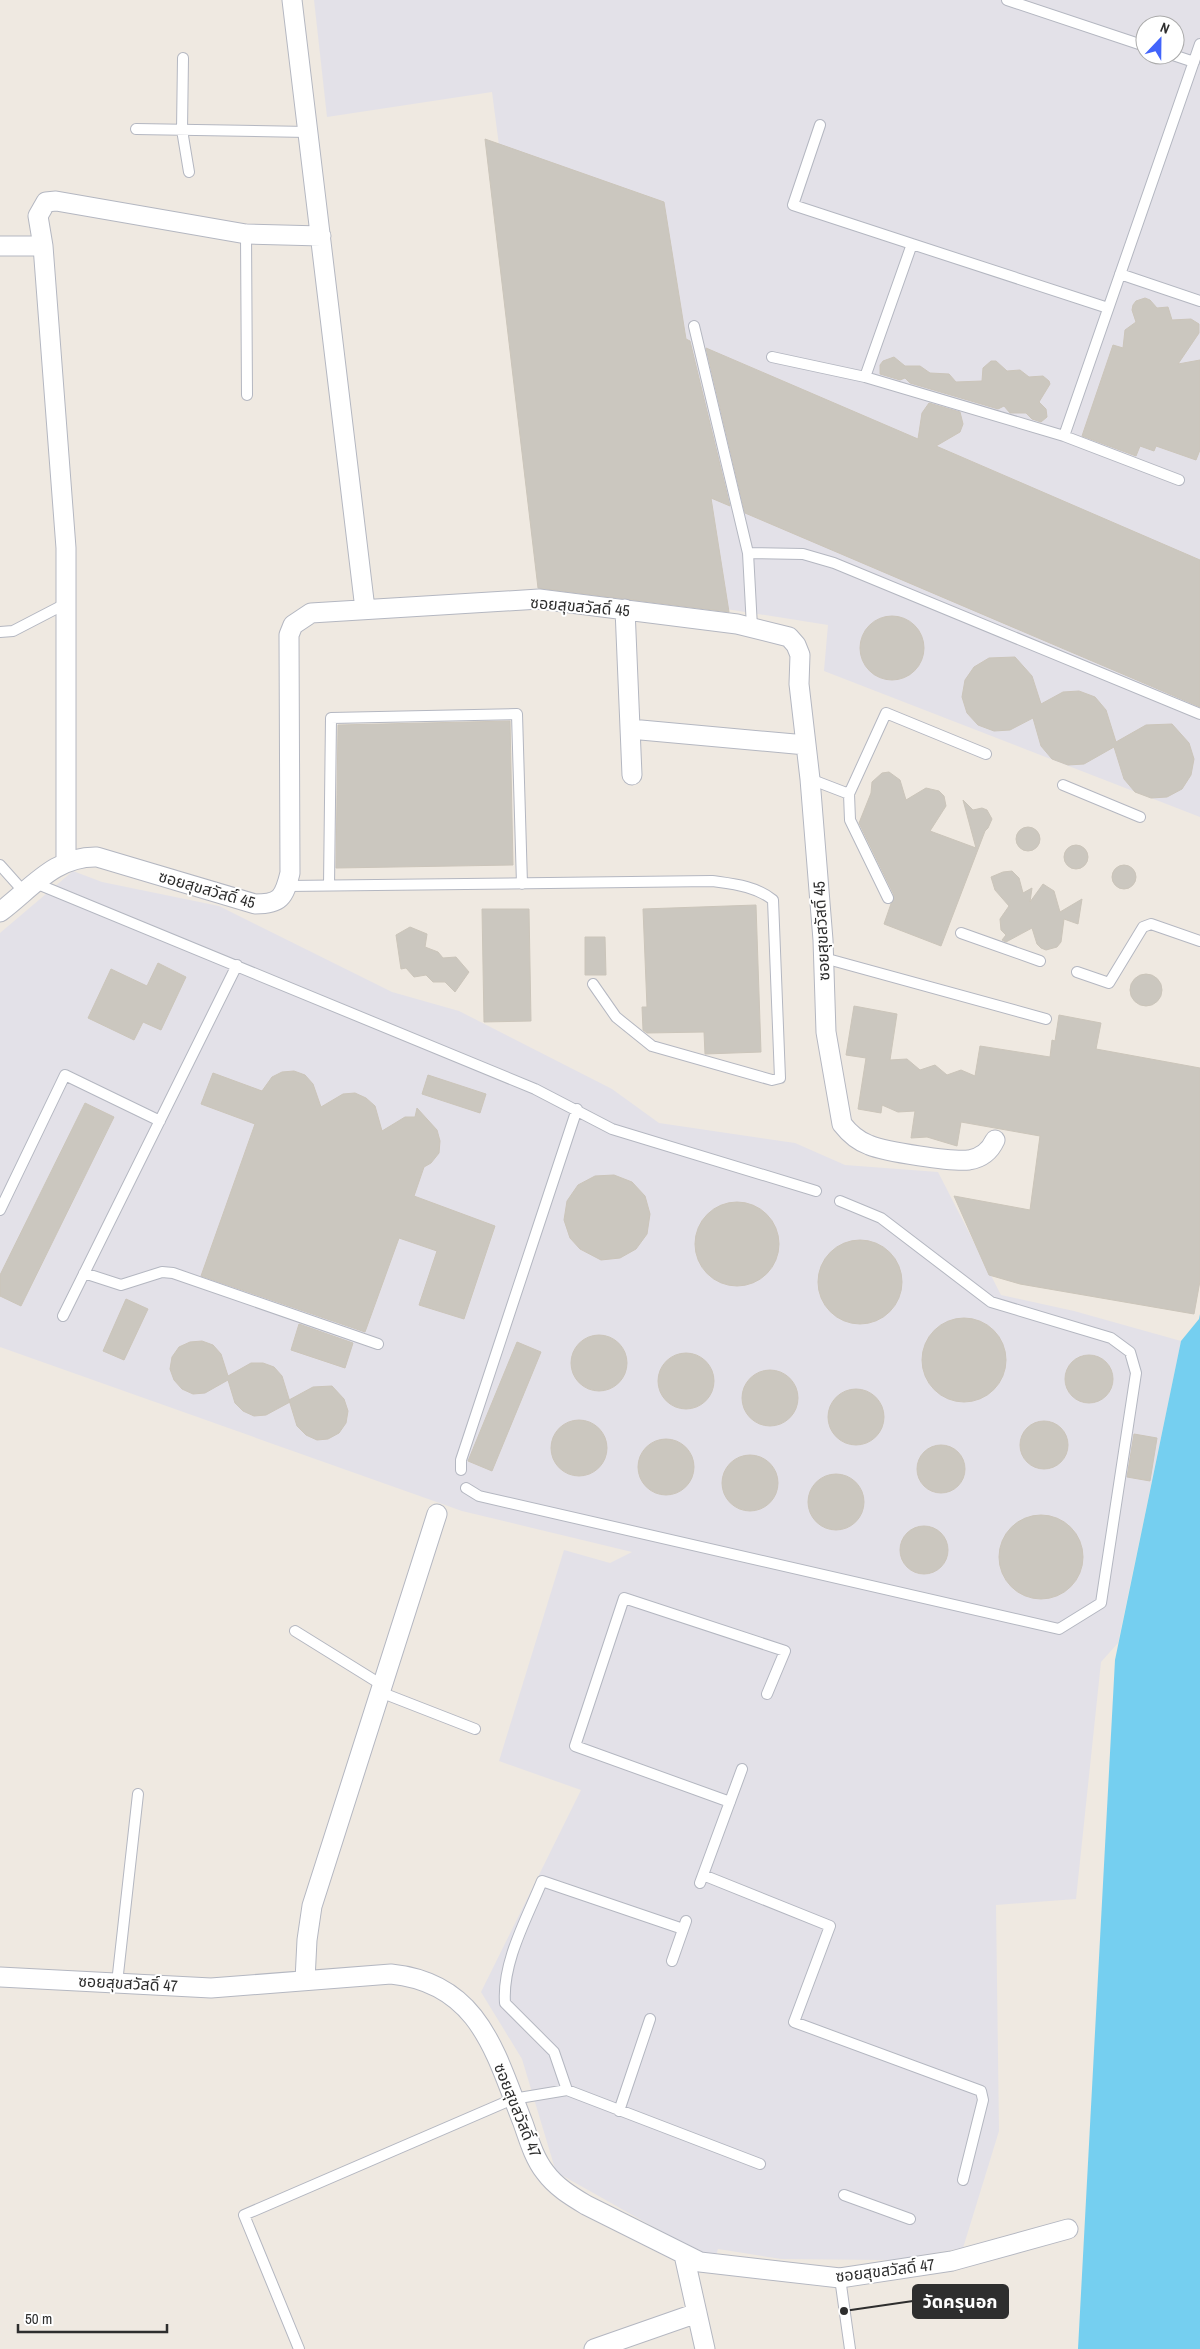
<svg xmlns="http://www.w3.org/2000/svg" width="1200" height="2349" font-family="'Archivo Narrow','Noto Sans Thai',sans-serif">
	<rect width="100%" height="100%" fill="#efe9e1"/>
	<!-- industrial -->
	<path fill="#e3e1e8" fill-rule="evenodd" d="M314,0H1200V817L824,671L828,625L556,582L492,92L327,117ZM1145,25H1175V55H1145Z
		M73,871L102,882L219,906L392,992L459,1011L612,1089L659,1123L795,1143L845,1165L938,1172L1001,1295L1074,1311L1181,1341L1118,1643L1101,1662L1076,1899L996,1905L999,2131L963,2248L892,2260L781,2259L718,2249L714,2261L556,2172L522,2059L481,1992L581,1790L499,1761L564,1550L610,1563L632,1552L462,1511L0,1347V933Z"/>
	<!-- water -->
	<path fill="#75cff0" d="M1200,1314V2349H1078L1115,1660L1181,1341L1199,1319Z"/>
	<!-- building -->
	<path fill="#cbc7bf" stroke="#cbc5ba" d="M485,139L664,202L686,339L690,341L730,506L711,498L729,612L538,588Z
		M1145,298L1150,300L1157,308L1168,307L1172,320L1191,319L1199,324V333L1178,364L1200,360V450L1196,460L1156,446L1154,451L1140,446L1136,456L1082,436L1113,345L1123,348L1125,330L1136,322L1132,310L1133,305L1136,301Z
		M706,348L918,439L922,413L929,403L960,412L963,424L960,432L936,446L1200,560V707L745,513Z
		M894,357L905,366H920L930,373L949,374L956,382L982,381L983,368L991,361H996L1007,371L1020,370L1029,377L1043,376L1049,381L1050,384L1039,402L1046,409L1047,417L1041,422L1032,419L1026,413H1010L1004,406L998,409L910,383L905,378L900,380L880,374V365L883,361Z
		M860 648a32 32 0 1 1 64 0a32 32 0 1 1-64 0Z
		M1015,657L1032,676L1041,704L1063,692L1079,691L1095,697L1106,710L1116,742L1146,725L1172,724L1189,743L1194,759L1191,775L1182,789L1167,797L1151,798L1135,792L1124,779L1114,747L1084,764L1068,765L1052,759L1041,746L1033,718L1010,730L994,731L978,725L967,713L962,697L965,680L974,667L989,658Z
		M510,721L513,865L336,868L338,725Z
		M889,772L900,780L906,800L926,788L939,791L944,796L946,806L930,831L976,848L963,800L973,810L982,808L987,810L992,819L988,828L985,831L941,946L884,924L894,895L859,823L871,793L872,782L882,773Z
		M1016 839a12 12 0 1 1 24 0a12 12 0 1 1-24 0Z
		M1064 857a12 12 0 1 1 24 0a12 12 0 1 1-24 0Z
		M1112 877a12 12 0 1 1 24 0a12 12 0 1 1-24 0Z
		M1012,871L1019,878L1023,893L1032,888L1030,902L1043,884L1054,891L1060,912L1082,899L1078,924L1064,919L1061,942L1057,947L1046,950L1041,948L1037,944L1032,928L1006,942L1002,940L1006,935L1001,930L1000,919L1009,906L995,890L991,877L1003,872Z
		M756,905L761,1052L705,1054L704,1032L647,1033L643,1030L642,1007H647L643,909Z
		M482,909H529L531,1021L484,1022Z
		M410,927L427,934L425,947L438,952L443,958L456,957L469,972L455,992L445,982H433L426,975L414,977L406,968L401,969L396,935Z
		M585,937H605L606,975H585Z
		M158,963L186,977L161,1030L143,1022L134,1040L88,1018L111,969L147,986Z
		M1130 990a16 16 0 1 1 32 0a16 16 0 1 1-32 0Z
		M854,1006L897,1014L890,1060L907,1059L920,1070L935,1065L947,1075L961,1070L975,1076L980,1046L1050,1057L1052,1040L1055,1041L1059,1015L1101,1023L1096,1049L1200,1068V1281L1194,1314L1020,1284L989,1275L954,1196L1030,1210L1040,1136L961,1122L957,1146L927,1137L911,1138L915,1111L898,1112L882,1105L881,1113L858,1109L866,1058L846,1055Z
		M294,1071L305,1075L313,1084L321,1107L343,1094L355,1093L366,1098L375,1106L382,1131L405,1117H415L417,1108L437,1130L440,1141L439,1153L431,1163L424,1167L414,1196L495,1226L464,1319L419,1305L437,1251L399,1238L365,1332L201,1276L255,1124L201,1104L213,1073L262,1091L272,1077L282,1072Z
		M428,1075L486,1094L480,1113L422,1094Z
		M85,1103L114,1117L21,1306L0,1296V1275Z
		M614,1175L632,1182L645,1196L650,1214L647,1234L636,1249L620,1258L601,1260L580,1249L570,1238L564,1220L567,1201L578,1185L595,1176Z
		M695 1244a42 42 0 1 1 84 0a42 42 0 1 1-84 0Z
		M818 1282a42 42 0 1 1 84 0a42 42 0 1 1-84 0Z
		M126,1299L148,1309L124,1360L103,1351Z
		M922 1360a42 42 0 1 1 84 0a42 42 0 1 1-84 0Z
		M299,1324L353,1343L345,1368L291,1350Z
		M571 1363a28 28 0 1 1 56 0a28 28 0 1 1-56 0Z
		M202,1341L213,1345L221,1354L228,1376L251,1363H263L274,1367L282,1376L290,1402L266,1415L254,1416L243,1411L235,1403L228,1380L205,1393L193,1394L182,1389L174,1380L170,1369L172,1357L179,1347L190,1342Z
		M517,1342L541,1352L492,1471L468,1461Z
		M658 1381a28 28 0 1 1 56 0a28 28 0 1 1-56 0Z
		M1065 1379a24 24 0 1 1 48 0a24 24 0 1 1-48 0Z
		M742 1398a28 28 0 1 1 56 0a28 28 0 1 1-56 0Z
		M332,1386L344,1399L348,1411L346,1423L339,1433L328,1439L317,1440L306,1435L297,1426L289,1400L313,1387Z
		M828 1417a28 28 0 1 1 56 0a28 28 0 1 1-56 0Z
		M551 1448a28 28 0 1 1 56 0a28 28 0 1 1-56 0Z
		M1020 1445a24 24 0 1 1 48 0a24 24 0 1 1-48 0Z
		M1134,1434L1157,1438L1150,1481L1127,1477Z
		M638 1467a28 28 0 1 1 56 0a28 28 0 1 1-56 0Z
		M917 1469a24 24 0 1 1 48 0a24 24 0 1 1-48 0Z
		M722 1483a28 28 0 1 1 56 0a28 28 0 1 1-56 0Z
		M808 1502a28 28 0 1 1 56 0a28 28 0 1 1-56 0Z
		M999 1557a42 42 0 1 1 84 0a42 42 0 1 1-84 0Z
		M900 1550a24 24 0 1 1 48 0a24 24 0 1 1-48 0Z"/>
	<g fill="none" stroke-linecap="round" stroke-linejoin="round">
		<!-- lane casing -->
		<g stroke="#b4b7c1" stroke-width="12">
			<path id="lane" d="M1007,0L1145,46
				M1173,55L1194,62
				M183,58L182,130L189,172
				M820,125L793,205L912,244
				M136,129L308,132
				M246,234L247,395
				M1120,274L1200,301
				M694,326L748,553L752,627
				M772,357L865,377
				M1064,436L865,377L912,244L1108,308
				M1179,480L1064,436L1200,44
				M748,553L803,554L834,563L1200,714
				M0,632L13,631L67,603
				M810,779L849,794L886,713L986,754
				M1063,785L1140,817
				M849,794L850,820L888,898
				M0,865L25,893
				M35,883L535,1089L612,1129L816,1191
				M287,886L712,881C733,884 756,886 773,900L780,1078L772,1080L652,1046L616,1017L593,984
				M329,886L331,718L517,714L522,884
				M961,933L1040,961
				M824,958L1046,1019
				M1077,972L1109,983L1143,927L1151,924L1200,941
				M0,1210L65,1075L160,1121
				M84,1273L121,1285L162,1272L173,1273L378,1344
				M63,1316L237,965
				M461,1470V1460L577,1109
				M466,1488L479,1496L1059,1629L1101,1603L1136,1373L1130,1352L1111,1338L991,1302L881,1218L840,1201
				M295,1631L382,1685
				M380,1692L475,1729
				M730,1802L575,1746L624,1598L785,1651L767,1694
				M703,1875L830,1926L794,2022L981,2091L983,2100L963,2180
				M700,1883L742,1769
				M672,1961L686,1921
				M117,1983L138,1794
				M567,2090L554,2052L505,2003C502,1962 527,1918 542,1881L683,1929
				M619,2111L650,2019
				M844,2195L910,2219
				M840,2278L850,2349
				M299,2349L244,2215L513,2099L567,2090L760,2164"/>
		</g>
		<!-- street casing -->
		<g stroke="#b4b7c1" stroke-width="21">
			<path id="street" d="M292,0L365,609
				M0,246H43
				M625,609L632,775
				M630,729L806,745
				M66,861V548L43,246L38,216L46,202L56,201L246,234L321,236
				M0,912C32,888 55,856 97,857L255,904C280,904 284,898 290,873L289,635L293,625L311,613L539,599L737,624L789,637L796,645L800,655L799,684L810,779L823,940L826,1032L842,1124C849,1133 858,1141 869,1145C886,1152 952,1162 969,1160C981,1158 990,1151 995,1140
				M0,1977L211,1988L391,1974C479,1983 495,2052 523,2123C529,2140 534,2158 545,2172C556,2187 571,2196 586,2205L700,2262L840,2278L952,2261L1068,2229
				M305,1980L307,1940L312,1906L437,1514
				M684,2255L705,2349
				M594,2349L697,2313"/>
		</g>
		<!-- lane -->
		<use href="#lane" stroke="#fff" stroke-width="10"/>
		<!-- street -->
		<use href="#street" stroke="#fff" stroke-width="19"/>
	</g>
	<g text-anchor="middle" stroke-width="4" stroke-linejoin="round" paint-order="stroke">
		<!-- street labels -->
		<g font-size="16" fill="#2e2e2e" stroke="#fff">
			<text transform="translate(580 606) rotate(5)" y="6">ซอยสุขสวัสดิ์ 45</text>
			<text transform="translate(207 889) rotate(16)" y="6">ซอยสุขสวัสดิ์ 45</text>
			<text transform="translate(821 931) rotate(-93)" y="6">ซอยสุขสวัสดิ์ 45</text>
			<text transform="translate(128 1983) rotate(3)" y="6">ซอยสุขสวัสดิ์ 47</text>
			<text transform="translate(518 2110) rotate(68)" y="6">ซอยสุขสวัสดิ์ 47</text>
			<text transform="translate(885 2270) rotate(-7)" y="6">ซอยสุขสวัสดิ์ 47</text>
		</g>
	</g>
	<!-- callouts -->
	<path fill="none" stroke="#2e2e2e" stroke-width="2" d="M844 2311L913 2301"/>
	<circle fill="#2e2e2e" stroke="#fff" stroke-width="2" cx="844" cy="2311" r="5"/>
	<rect fill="#2e2e2e" stroke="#2e2e2e" stroke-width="2" x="913" y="2285" width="95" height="33" rx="5"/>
	<g font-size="18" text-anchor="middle" font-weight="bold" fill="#fff">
		<text x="960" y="2308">วัดครุนอก</text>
	</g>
	<!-- north arrow -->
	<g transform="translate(1160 40) rotate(22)"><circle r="24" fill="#ffffff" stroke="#ababab"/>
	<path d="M0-4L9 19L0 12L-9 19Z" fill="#4264fb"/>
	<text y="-8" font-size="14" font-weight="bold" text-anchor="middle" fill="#2e2e2e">N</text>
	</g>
	<!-- scale -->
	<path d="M18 2324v8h149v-8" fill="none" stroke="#2e2e2e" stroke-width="2.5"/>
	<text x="25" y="2324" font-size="15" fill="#2e2e2e" stroke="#ffffff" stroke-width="4" paint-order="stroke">50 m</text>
</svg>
